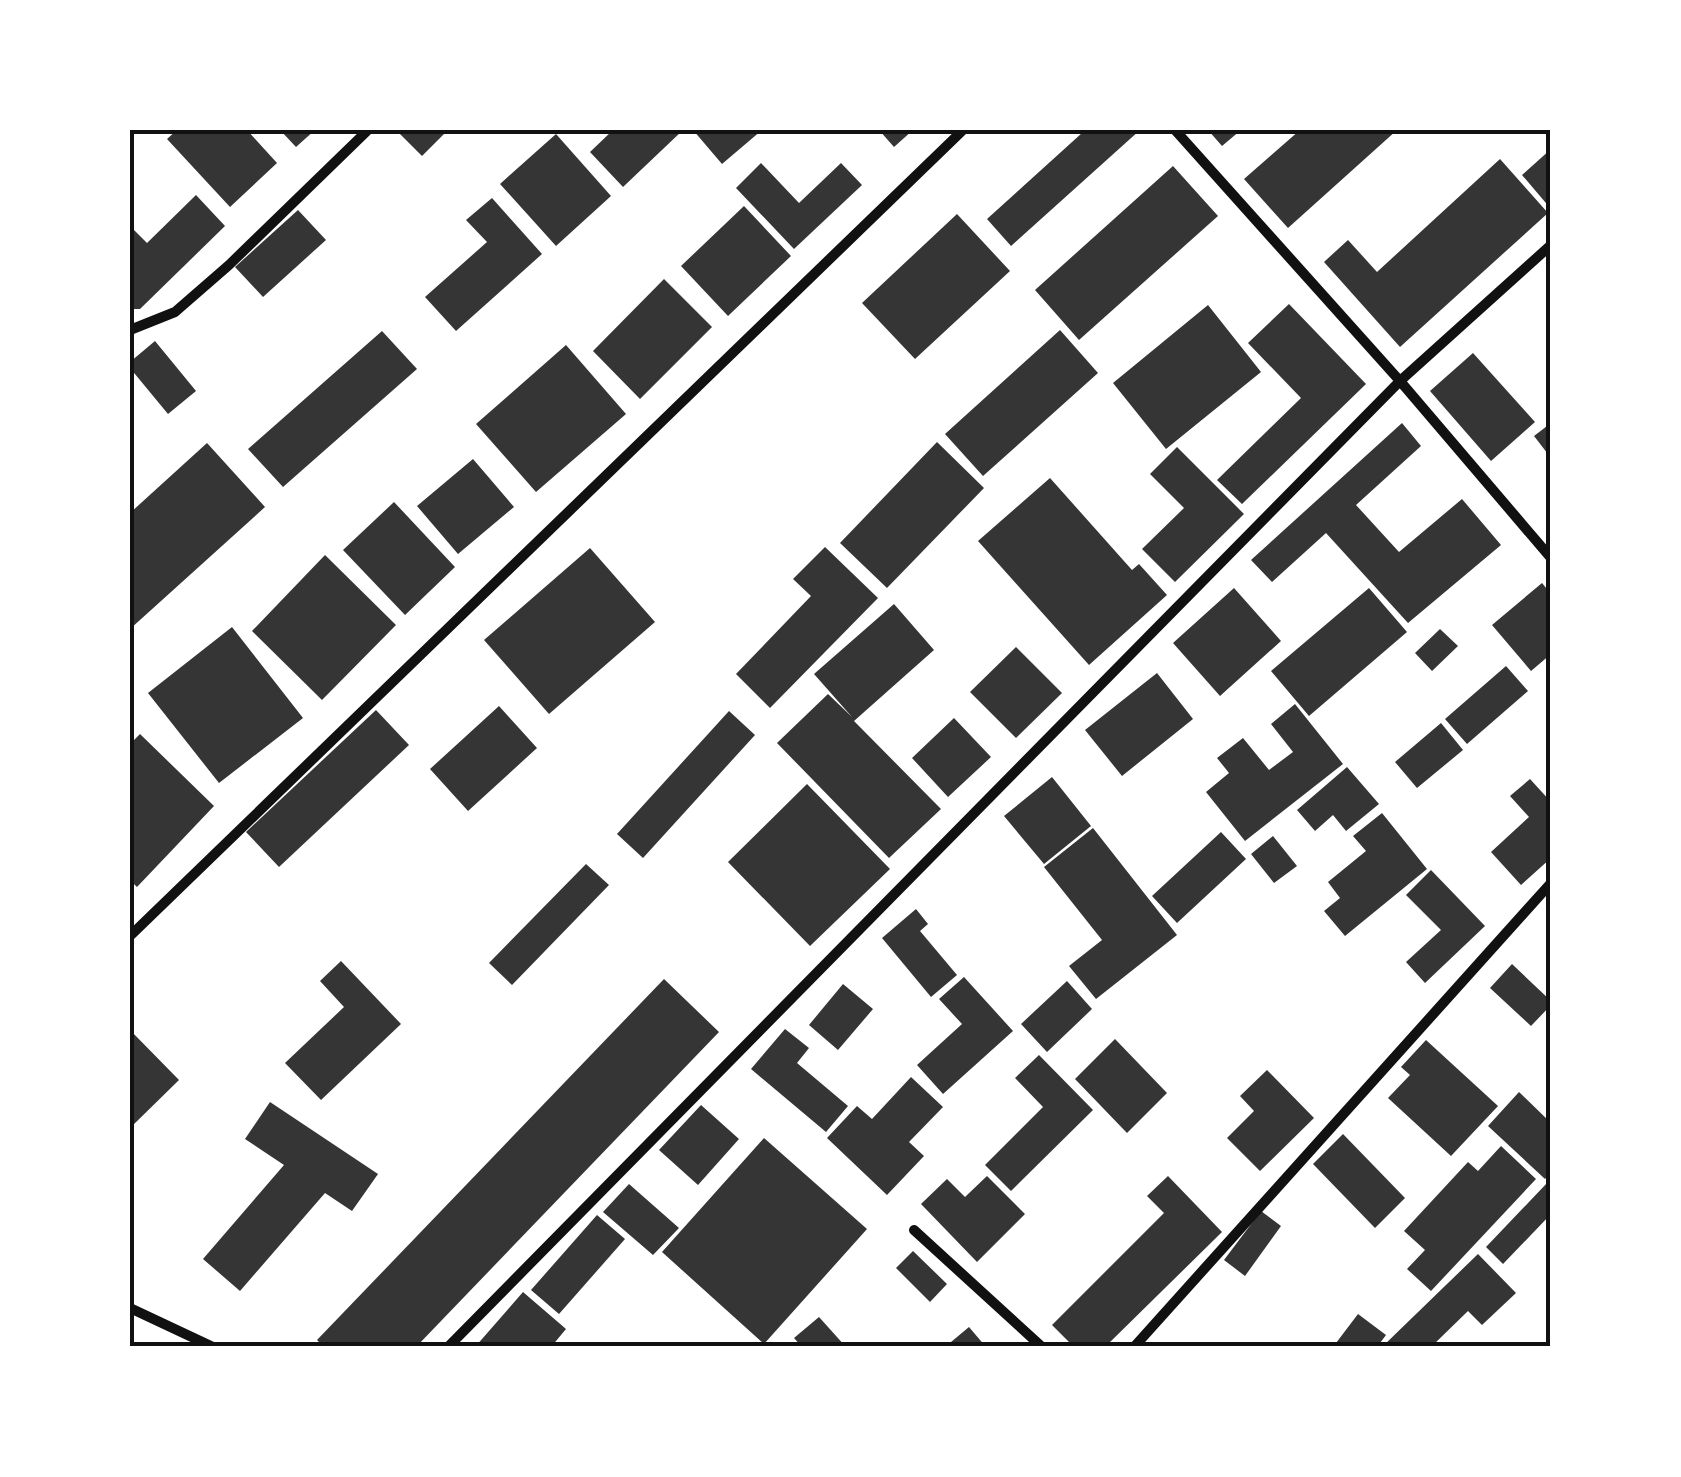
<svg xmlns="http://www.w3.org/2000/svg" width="1681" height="1477" font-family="Manrope,sans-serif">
	<rect width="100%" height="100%" fill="#fff"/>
	<!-- building -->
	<path fill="#353535" d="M177,130H247L277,163L230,207L167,139Z
		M280,130H315L296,147Z
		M396,130H448L422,156Z
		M613,130H683L623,187L590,152Z
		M693,130H762L722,164Z
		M879,130H913L894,147Z
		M1079,130H1140L1011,246L987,219L1082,133Z
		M1208,130H1241L1222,146Z
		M1300,130H1397L1288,228L1244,179Z
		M556,134L611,196L556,246L500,184Z
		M1551,149V209L1522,175Z
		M1500,159L1548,213L1400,347L1324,262L1348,240L1377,272Z
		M761,163L799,203L841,163L862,185L794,249L736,188Z
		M1173,166L1218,216L1079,340L1035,290Z
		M196,195L225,226L140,309H130V226L147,243Z
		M492,198L542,254L456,331L425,297L487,242L466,220Z
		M744,206L791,256L728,316L681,266Z
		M298,210L326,240L263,297L235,267Z
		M957,214L1010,271L915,359L862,303Z
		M664,279L712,327L640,399L593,351Z
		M1289,304L1366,384L1242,504L1217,480L1301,398L1248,343Z
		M1208,305L1261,372L1166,449L1113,383Z
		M1060,330L1098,373L983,476L945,434Z
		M382,331L417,369L283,487L248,449Z
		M155,341L196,391L168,414L130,368V362Z
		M566,345L626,414L536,492L476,424Z
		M1473,353L1535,422L1491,461L1430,391Z
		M1402,423L1421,446L1356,505L1399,552L1462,499L1501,545L1408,623L1326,533L1272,582L1251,560Z
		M1551,423V458L1534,436Z
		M937,442L984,488L887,588L840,543Z
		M207,443L265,507L130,629V513Z
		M1177,447L1244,514L1175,582L1142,549L1184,508L1150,474Z
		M473,459L514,507L458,554L417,506Z
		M1050,478L1132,570L1139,564L1167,595L1089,665L978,541Z
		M394,502L455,567L405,615L343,550Z
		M825,547L878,598L770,708L736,674L811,596L793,579Z
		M590,548L655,622L549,714L484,640Z
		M325,555L396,625L322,700L252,631Z
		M1542,583L1551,594V654L1531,671L1492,625Z
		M1234,588L1281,641L1220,696L1173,643Z
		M1369,588L1407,632L1309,716L1271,671Z
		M894,604L934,650L854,721L941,809L889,858L777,743L828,694L852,717L814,674Z
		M232,627L303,718L219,783L148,693Z
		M1440,629L1458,646L1432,671L1415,653Z
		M1016,647L1062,693L1016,738L970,692Z
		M1506,666L1528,691L1467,744L1445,719Z
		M1157,673L1193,719L1122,776L1085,730Z
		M1295,704L1343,764L1245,841L1206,792L1229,773L1217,758L1243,738L1269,770L1293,752L1271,724Z
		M499,706L537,748L468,811L430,769Z
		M376,710L409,745L279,867L246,832Z
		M729,711L755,735L643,858L617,834Z
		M954,718L991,757L948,797L912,758Z
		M1441,723L1463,750L1417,788L1395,762Z
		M140,734L214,806L137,887L130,880V744Z
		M1347,767L1379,804L1346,831L1333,815L1315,831L1297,810Z
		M1052,777L1091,826L1044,864L1004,816Z
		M1530,779L1551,802V858L1521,885L1491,852L1529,817L1510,796Z
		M807,784L890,869L810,946L728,862Z
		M1382,813L1427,869L1345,936L1324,911L1340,898L1328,882L1366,851L1353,836Z
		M1093,828L1177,935L1096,999L1069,966L1102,940L1044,867Z
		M1221,832L1246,859L1177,923L1152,896Z
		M1273,836L1297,866L1274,883L1251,854Z
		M586,864L609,885L512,985L489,963Z
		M1431,870L1485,926L1425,983L1406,962L1441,930L1406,895Z
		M916,909L928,924L920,931L957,975L931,997L882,938Z
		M341,961L401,1024L321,1100L285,1063L344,1007L320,981Z
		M1512,964L1551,1001V1005L1531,1026L1490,988Z
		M964,977L1013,1031L943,1094L917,1065L962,1024L939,999Z
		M664,979L719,1032L416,1347H324L317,1340Z
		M1067,981L1092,1009L1047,1052L1021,1024Z
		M843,984L873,1009L838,1050L809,1025Z
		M785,1029L809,1048L797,1063L848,1106L826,1132L751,1069Z
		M130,1030L179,1080L130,1128Z
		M1115,1039L1167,1093L1127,1133L1075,1079Z
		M1426,1040L1498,1106L1451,1156L1388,1098L1410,1075L1401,1067Z
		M1039,1055L1093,1110L1011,1191L985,1165L1043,1107L1015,1078Z
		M1267,1070L1314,1118L1260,1171L1227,1138L1254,1111L1240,1096Z
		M911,1077L943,1107L909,1142L924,1156L887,1195L827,1138L857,1106L872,1119Z
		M1519,1092L1551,1123V1172L1545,1179L1488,1126Z
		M270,1102L378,1174L352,1211L325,1193L240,1291L203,1259L284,1165L245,1139Z
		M701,1105L739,1139L698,1185L659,1150Z
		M1343,1134L1405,1198L1375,1228L1313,1164Z
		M764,1138L867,1229L764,1344L662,1252Z
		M1501,1146L1536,1179L1431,1291L1407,1269L1425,1250L1404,1231L1468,1162L1478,1171Z
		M987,1176L1025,1214L977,1262L921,1204L947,1179L965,1197Z
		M1168,1176L1222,1232L1105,1347H1074L1052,1325L1164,1213L1147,1196Z
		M1547,1183L1551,1187V1214L1503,1264L1486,1247Z
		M629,1184L679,1228L653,1255L603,1212Z
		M1261,1211L1281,1226L1245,1276L1224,1260Z
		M597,1215L625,1239L559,1314L531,1290Z
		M913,1251L947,1284L930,1302L896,1268Z
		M1478,1254L1516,1293L1482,1325L1468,1311L1431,1347H1382Z
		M523,1292L566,1329L551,1347H475Z
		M1358,1314L1386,1335L1377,1347H1333Z
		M819,1317L846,1347H802L794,1338Z
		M969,1327L986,1347H945Z"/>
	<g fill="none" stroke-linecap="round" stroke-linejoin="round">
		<!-- minor -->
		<path stroke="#111" stroke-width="10" d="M1175,130L1400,381L1551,558
			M130,330L175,312L229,265L368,130
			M130,936L963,130
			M914,1230L1042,1347
			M130,1308L213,1347
			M448,1347L1400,381L1551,245
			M1134,1347L1551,883"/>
	</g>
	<!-- border -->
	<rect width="1681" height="1477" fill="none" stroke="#ffffff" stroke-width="265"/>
	<rect x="132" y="132" width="1416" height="1212" fill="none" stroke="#111" stroke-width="4"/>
</svg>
